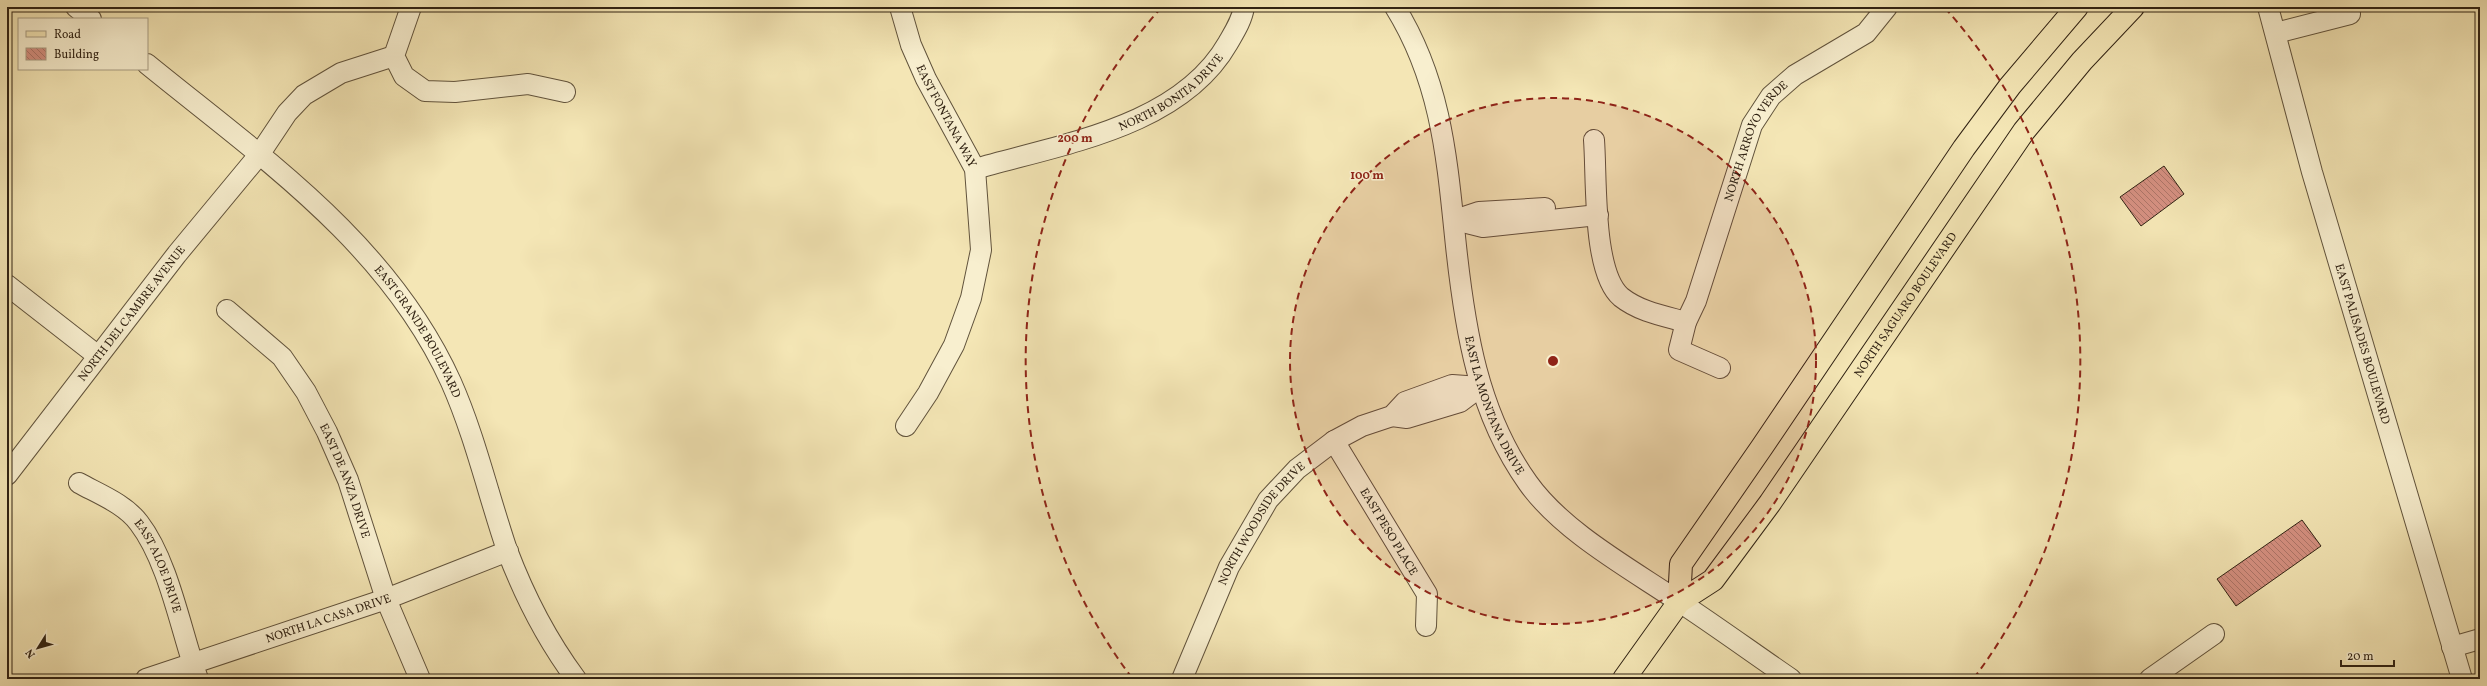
<svg xmlns="http://www.w3.org/2000/svg" width="2487" height="686" font-family="Vollkorn,serif">
	<defs>
		<pattern id="building-back-hatch" width="6" height="6" patternUnits="userSpaceOnUse"><rect width="6" height="6" fill="#d59081"/><path d="M-1 5l2 2M0 0l6 6M5-1l2 2" fill="none" stroke="#ad7568"/></pattern>
	</defs>
	<rect width="100%" height="100%" fill="#f4e6b5"/>
	<filter id="stains"><feTurbulence type="fractalNoise" baseFrequency=".005" numOctaves="4"/><feColorMatrix values="0 0 0 0 .2 0 0 0 0 .09 0 0 0 0 .02 0 0 0 .5 -.17"/></filter>
	<radialGradient id="worn" r=".72"><stop offset=".6" stop-color="#630" stop-opacity="0"/><stop offset="1" stop-color="#630" stop-opacity=".3"/></radialGradient>
	<!-- building -->
	<path fill="url(#building-back-hatch)" stroke="#302213" d="M2164,166L2184,194L2141,226L2120,197Z
		M2302,520L2321,546L2236,606L2217,579Z"/>
	<g fill="none" stroke-linecap="round" stroke-linejoin="round">
		<!-- minor casing -->
		<g stroke="#61533c" stroke-width="22">
			<g id="minor">
				<path d="M76,7L91,19"/>
				<path d="M411,7L394,56L404,76L425,91L455,92L528,84L565,92"/>
				<path id="s1" d="M900,7L911,45L926,79L975,169L981,250L971,298L954,345L928,393L906,426"/>
				<path id="s2" d="M1395,7C1442,83 1447,160 1456,246C1465,330 1478,413 1528,483C1562,531 1629,568 1678,601C1716,626 1753,653 1791,679"/>
				<path id="s3" d="M2268,7L2312,172L2462,679"/>
				<path d="M2276,33L2350,14"/>
				<path id="s4" d="M147,64C261,157 388,243 451,382C475,436 488,494 507,550C524,595 547,640 576,679"/>
				<path d="M1594,140C1597,178 1592,272 1621,297C1640,312 1664,316 1686,322"/>
				<path id="s5" d="M975,169C1061,144 1180,127 1228,43C1235,31 1242,20 1244,7"/>
				<path d="M1455,220L1483,227L1598,215"/>
				<path d="M1455,220L1479,212L1545,208"/>
				<path d="M7,285L98,356"/>
				<path id="s6" d="M227,310L282,357L306,392L327,432L348,480L386,599L420,679"/>
				<path id="s7" d="M1720,368L1679,350L1686,322L1696,301L1752,125L1771,96L1795,75L1866,33L1887,7"/>
				<path d="M1392,416L1407,418L1460,402L1480,387"/>
				<path id="s8" d="M1334,441L1427,594L1426,626"/>
				<path id="s9" d="M7,475L177,254L259,155L287,113L304,95L341,73L394,56"/>
				<path id="s10" d="M79,483C99,494 125,504 139,523C169,562 181,632 198,679"/>
				<path d="M2452,647L2480,639"/>
				<path id="s11" d="M146,679L386,599L508,551"/>
				<path id="s12" d="M1182,679L1229,567L1268,500L1297,469L1334,441L1362,426L1392,416L1405,402L1452,385L1480,387"/>
				<path d="M2150,679L2214,634"/>
			</g>
		</g>
		<!-- major casing -->
		<g stroke="#302213" stroke-width="24">
			<g id="major">
				<path d="M1679,602L1681,564L1762,447L1964,148L2010,86L2077,7"/>
				<path id="s13" d="M1624,679L1679,602L1713,580L1770,503L2024,131L2082,61L2133,7"/>
			</g>
		</g>
		<!-- minor -->
		<use href="#minor" stroke="#f8efcf" stroke-width="20"/>
		<!-- major -->
		<use href="#major" stroke="#f4e6b5" stroke-width="22"/>
	</g>
	<!-- distance rings -->
	<circle cx="1553" cy="361" r="263" fill="#8f2418" fill-opacity=".12"/>
	<g fill="none" stroke="#8f2418" stroke-width="2" stroke-dasharray="7 5">
		<circle cx="1553" cy="361" r="263"/>
		<path d="M1132 678A527 527 0 0 1 1161 8M1945 8A527 527 0 0 1 1974 678"/>
	</g>
	<g text-anchor="middle" stroke-width="3" stroke-linejoin="round" paint-order="stroke">
		<!-- street labels -->
		<g font-size="12" fill="#302213" stroke="#f8efcf">
			<text dy="4" stroke="none"><textPath href="#s5" startOffset="213">NORTH BONITA DRIVE</textPath></text>
			<text dy="4" stroke="none"><textPath href="#s1" startOffset="119">EAST FONTANA WAY</textPath></text>
			<text dy="4" stroke="none"><textPath href="#s7" startOffset="269">NORTH ARROYO VERDE</textPath></text>
			<text dy="4" stroke="none"><textPath href="#s13" startOffset="471">NORTH SAGUARO BOULEVARD</textPath></text>
			<text dy="4" stroke="none"><textPath href="#s9" startOffset="204">NORTH DEL CAMBRE AVENUE</textPath></text>
			<text dy="4" stroke="none"><textPath href="#s4" startOffset="384">EAST GRANDE BOULEVARD</textPath></text>
			<text dy="4" stroke="none"><textPath href="#s3" startOffset="350">EAST PALISADES BOULEVARD</textPath></text>
			<text dy="4" stroke="none"><textPath href="#s2" startOffset="414">EAST LA MONTANA DRIVE</textPath></text>
			<text dy="4" stroke="none"><textPath href="#s6" startOffset="212">EAST DE ANZA DRIVE</textPath></text>
			<text dy="4" stroke="none"><textPath href="#s12" startOffset="176">NORTH WOODSIDE DRIVE</textPath></text>
			<text dy="4" stroke="none"><textPath href="#s8" startOffset="106">EAST PESO PLACE</textPath></text>
			<text dy="4" stroke="none"><textPath href="#s10" startOffset="120">EAST ALOE DRIVE</textPath></text>
			<text dy="4" stroke="none"><textPath href="#s11" startOffset="192">NORTH LA CASA DRIVE</textPath></text>
		</g>
	</g>
	<circle cx="1553" cy="361" r="6" fill="#8f2418" stroke="#f8efcf" stroke-width="2"/>
	<g font-size="12" text-anchor="middle" font-weight="bold" fill="#8f2418" stroke="#f8efcf" stroke-width="3" stroke-linejoin="round" paint-order="stroke">
		<text x="1075" y="142">200 m</text>
		<text x="1367" y="179">100 m</text>
	</g>
	<!-- margin -->
	<rect width="2487" height="686" fill="none" stroke="#f4e6b5" stroke-width="24"/>
	<rect x="8" y="8" width="2471" height="670" fill="none" stroke="#302213" stroke-width="2"/>
	<rect x="12" y="12" width="2463" height="662" fill="none" stroke="#302213"/>
	<!-- legend -->
	<rect x="18" y="18" width="130" height="52" fill="#f8efcf" stroke="#a89d84"/>
	<rect x="26" y="31" width="20" height="6" fill="#f4e6b5" stroke="#a89d84"/>
	<text x="54" y="38" font-size="12" fill="#302213">Road</text>
	<rect x="26" y="48" width="20" height="12" fill="url(#building-back-hatch)" stroke="#a89d84"/>
	<text x="54" y="58" font-size="12" fill="#302213">Building</text>
	<!-- north arrow -->
	<g transform="translate(38 648) rotate(233)" stroke="#f8efcf" stroke-width="3" paint-order="stroke">
	<path d="M0-3L7 15L0 10L-7 15Z" fill="#302213"/>
	<text y="-6" font-size="11" font-weight="bold" text-anchor="middle" fill="#302213">N</text>
	</g>
	<!-- scale -->
	<path d="M2341 660v6h53v-6" fill="none" stroke="#302213" stroke-width="2"/>
	<text x="2347" y="660" font-size="12" fill="#302213" stroke="#f8efcf" stroke-width="3" paint-order="stroke">20 m</text>
	<rect width="100%" height="100%" filter="url(#stains)"/>
	<rect width="100%" height="100%" fill="url(#worn)"/>
</svg>
